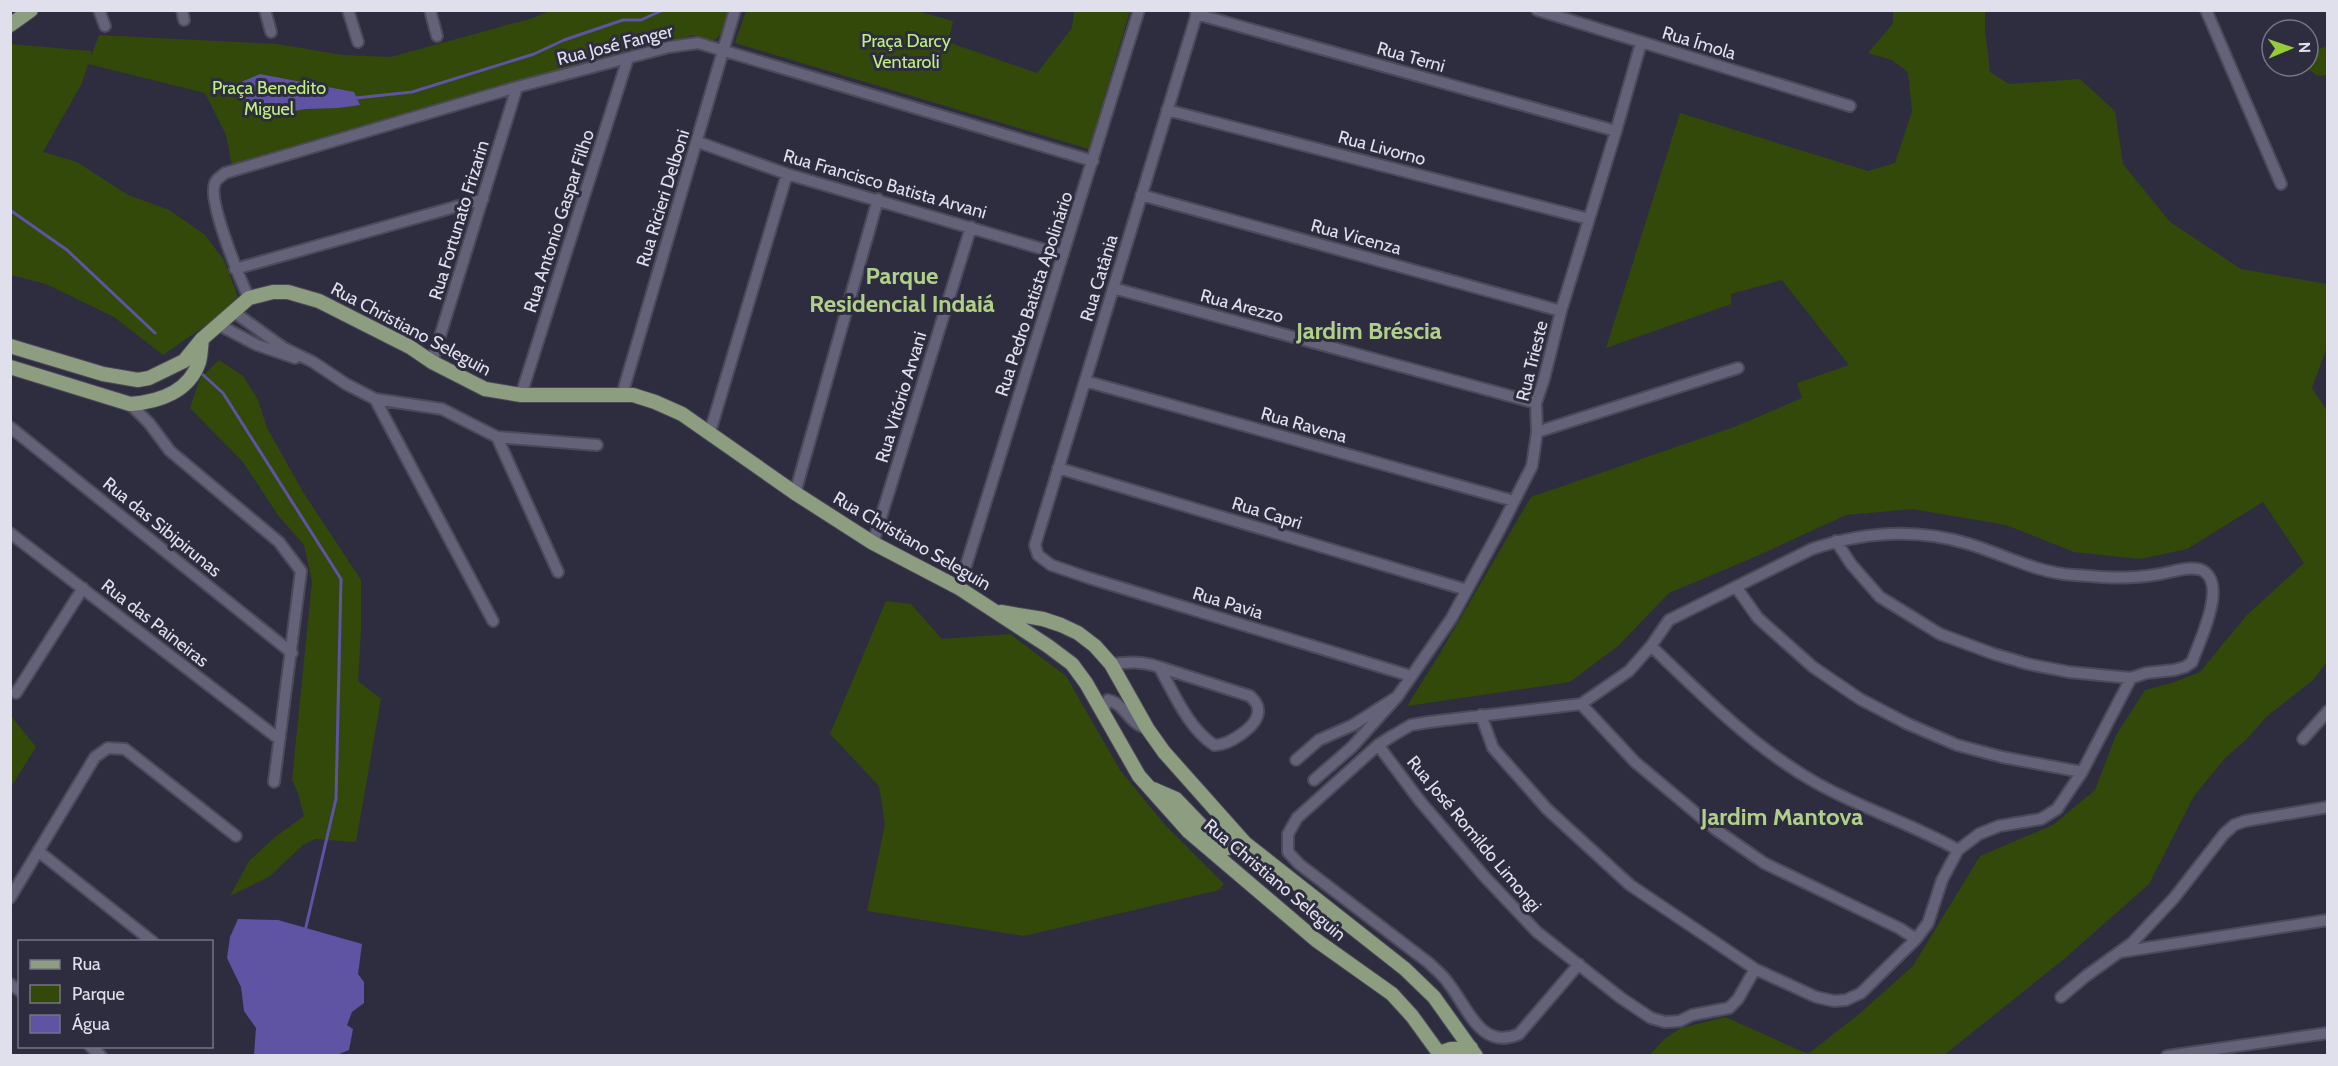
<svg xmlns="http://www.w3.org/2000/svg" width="2338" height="1066" font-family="Cabin,sans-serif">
	<rect width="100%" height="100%" fill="#2e2d40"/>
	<!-- green -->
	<path fill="#324909" d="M550,11H730L723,33L713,41L693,35L232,166L226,135L205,93L88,64L82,83L43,152L77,162L128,195L169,210L204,234L224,260L238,297L212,321L163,355L114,317L46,284L11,275L10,44L91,51V56L99,35L277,44L343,55L391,57L533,18Z
		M746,11H917L953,21L948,42L1037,73L1072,28L1074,11H1130L1089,149L735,43Z
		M1893,11H1985V30L1990,72L2009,84L2080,79L2115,111L2123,164L2170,222L2241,269L2327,284V347L2312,388L2327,411V662L2313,680L2266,717L2246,740L2226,757L2194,796L2149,884L2064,959L1944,1055H1650L1664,1039L1681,1028L1725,1017L1808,1054L1858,1015L1913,966L1980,856L2053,825L2095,790L2116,735L2145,690L2175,682L2200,672L2247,615L2304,563L2263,502L2187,549L2140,559L2074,552L2006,525L1912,509L1846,515L1757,556L1669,593L1618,646L1570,682L1407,706L1439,655L1531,497L1734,427L1802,398L1797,383L1849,365L1782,280L1731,294V304L1606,348L1680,113L1868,171L1895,163L1912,111L1908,72L1892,60L1868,53L1893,23Z
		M2327,46V75L2318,76L2304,66H2308V57L2314,51Z
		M219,360L243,376L258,400L267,428L303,492L361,580V630L358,681L381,699L356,842L315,839L303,845L270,876L230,896L249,861L275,837L304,816L298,793L292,780L312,581L304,545L278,515L243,462L190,408L200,379Z
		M886,601L911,604L942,639L1010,634L1066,676L1120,770L1165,825L1224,884L1219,890L1024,936L867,911L885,824L879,786L830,734Z
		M11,716L36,747L11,787Z"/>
	<!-- water -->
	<path fill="#5e54a3" d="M260,74L354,92L360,105L338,108L305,109L278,114L256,109L239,98L238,88L241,82Z
		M238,919L278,920L362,944L358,974L364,982V1003L352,1012L347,1025L353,1029L349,1050L337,1055H254L256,1028L244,1011L241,987L227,958L230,937Z"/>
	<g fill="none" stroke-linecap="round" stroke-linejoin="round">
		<!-- stream -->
		<path stroke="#5e54a3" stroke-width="3" d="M356,98L412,92L534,54L564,40L623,20H641L663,10
			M10,210L67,250L155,333
			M201,373L223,393L341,579L336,799L305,931"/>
		<!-- minor casing -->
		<g stroke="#4b4a59" stroke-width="14">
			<path id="minor" d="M99,10L105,26
				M182,10L184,20
				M265,10L271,32
				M348,10L358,42
				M430,10L437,36
				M1198,10L1035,545L1038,555L1051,565L1089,578L1411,676
				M1537,10L1850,106
				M2206,10L2281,184
				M1196,14L1616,131
				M1167,110L1589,219
				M698,142L787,174L1063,255
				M1141,195L1561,311
				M235,269L483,199
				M1113,288L1536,403
				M249,298C240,279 207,200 215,183C216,179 222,176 225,173L517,87L669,47L698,43L1093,161
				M234,312L284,348L313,362L346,384L375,399L442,409L497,437L597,445
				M219,325L257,345L295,358
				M432,362L517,87
				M1085,381L1514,501
				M521,395L628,58
				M622,395L735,10
				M375,399L493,621
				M130,404L149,423L170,451L279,542L301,571L274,782
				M10,427L292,653
				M710,432L787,174
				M1537,432L1738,368
				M497,437L558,572
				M1058,468L1467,590
				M795,493L878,199
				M10,533L279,739
				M873,543L971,227
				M1736,587L1758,618L1813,667L1860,699L1908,724L1957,745L2002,757L2082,772
				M959,588L1139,10
				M1651,646C1701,694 1752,746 1813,781C1859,808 1911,823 1958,850
				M1111,664C1128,662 1142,661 1159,667L1250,696C1255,701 1259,705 1258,713C1256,728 1227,746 1214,745C1188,728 1174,693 1159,667
				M16,693L83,588
				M1397,697L1451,619L1501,527L1532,466L1537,432L1536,403L1544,379L1561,311L1616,131L1641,43
				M1581,704L1635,762L1715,829L1764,863L1899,928L1916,939
				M1103,711L1108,700C1126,704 1129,725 1147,728
				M1481,715L1493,748L1547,809L1630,885L1755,969L1816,997L1834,1001L1846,1000L1861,993L1916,939L1928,923L1942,880L1958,850L1979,834L1999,826L2041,819L2057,809L2082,772L2131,678
				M2303,739L2328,711
				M1378,745L1420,801L1484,876L1537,932L1621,998L1651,1018L1665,1022L1680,1021L1692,1015L1729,1008L1738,999L1755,969
				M1296,760L1319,740L1353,725L1397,697L1352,747L1314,780
				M38,851L153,942
				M10,898L95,757L108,748L125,749L236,836
				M2120,952L2328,920
				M1579,964L1519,1034C1481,1051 1468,1008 1449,984C1444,976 1436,970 1429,963L1299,864L1288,852V834L1297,818L1378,745L1392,736L1411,725L1429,722L1581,704L1629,671L1651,646L1669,620L1812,549C1863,532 1917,528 1969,544C2005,555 2037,573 2074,575C2111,578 2138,580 2174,571C2183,569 2198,566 2205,572C2226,588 2199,642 2192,662L2185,667L2174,670L2146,673L2131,678L2069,672L2028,664L1994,654L1940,634L1880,597L1851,564L1836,541
				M10,984L20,991
				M2061,997L2086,976L2132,943L2174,898L2224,834L2234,825L2245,821L2328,807
				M90,1046L101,1056
				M2167,1056L2328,1033"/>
		</g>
		<!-- major casing -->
		<g stroke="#4b4a59" stroke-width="16">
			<path id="major" d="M10,25L31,10
				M10,346L103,374L138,380L149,378L184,361L202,339L249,298L273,292H288L319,301L410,347L432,362L485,389L521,395H633L655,402L682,414L795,493L873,543L959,588L1048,646L1072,664L1086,683L1139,776L1189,832L1316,940L1392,994L1412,1016L1441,1056
				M10,367L130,404C158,402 189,392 199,362C201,355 201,346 202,339
				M1001,612L1043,619L1061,625L1078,633L1095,646L1111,664L1147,728L1164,752L1245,843L1405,969L1434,997L1476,1056
				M1153,789L1176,799L1224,849L1245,843
				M1439,1053L1451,1049L1471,1048"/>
		</g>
		<!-- minor -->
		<use href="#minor" stroke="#636278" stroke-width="10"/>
		<!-- major -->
		<use href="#major" stroke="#8d9d80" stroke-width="14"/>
	</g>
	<g text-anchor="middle" stroke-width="6" stroke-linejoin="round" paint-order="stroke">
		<!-- park labels -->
		<g font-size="18" fill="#bff07d" stroke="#2e2d40">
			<text x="906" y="47">Praça Darcy<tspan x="906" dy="21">Ventaroli</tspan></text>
			<text x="269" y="94">Praça Benedito<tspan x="269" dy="21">Miguel</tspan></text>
		</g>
		<!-- street labels -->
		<g font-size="18" fill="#e0dfec" stroke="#2e2d40">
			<text transform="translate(1699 43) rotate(17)" y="6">Rua Ímola</text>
			<text transform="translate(615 45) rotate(-14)" y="6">Rua José Fanger</text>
			<text transform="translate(1411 57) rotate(16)" y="6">Rua Terni</text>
			<text transform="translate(1382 148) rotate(15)" y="6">Rua Livorno</text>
			<text transform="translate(885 184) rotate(16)" y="6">Rua Francisco Batista Arvani</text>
			<text transform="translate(663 198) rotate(-73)" y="6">Rua Ricieri Delboni</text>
			<text transform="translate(459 220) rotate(-73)" y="6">Rua Fortunato Frizarin</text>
			<text transform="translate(559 221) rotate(-72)" y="6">Rua Antonio Gaspar Filho</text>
			<text transform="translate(1356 237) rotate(15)" y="6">Rua Vicenza</text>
			<text transform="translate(1099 278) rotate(-73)" y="6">Rua Catânia</text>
			<text transform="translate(1034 294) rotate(-72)" y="6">Rua Pedro Batista Apolinário</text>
			<text transform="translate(1242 306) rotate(15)" y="6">Rua Arezzo</text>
			<text transform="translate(411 329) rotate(28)" y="6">Rua Christiano Seleguin</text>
			<text transform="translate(1532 361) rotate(-76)" y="6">Rua Trieste</text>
			<text transform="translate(901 397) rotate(-73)" y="6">Rua Vitório Arvani</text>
			<text transform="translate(1304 425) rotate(16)" y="6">Rua Ravena</text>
			<text transform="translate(1267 513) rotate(17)" y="6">Rua Capri</text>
			<text transform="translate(162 527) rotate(39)" y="6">Rua das Sibipirunas</text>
			<text transform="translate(912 541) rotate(30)" y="6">Rua Christiano Seleguin</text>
			<text transform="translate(1228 603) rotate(17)" y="6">Rua Pavia</text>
			<text transform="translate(155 623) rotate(38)" y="6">Rua das Paineiras</text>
			<text transform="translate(1474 834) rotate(50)" y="6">Rua José Romildo Limongi</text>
			<text transform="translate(1275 880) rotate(40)" y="6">Rua Christiano Seleguin</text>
		</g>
		<!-- district labels -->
		<g font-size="24" font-weight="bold" fill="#b0cf88" stroke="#2e2d40">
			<text x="902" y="284">Parque<tspan x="902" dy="28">Residencial Indaiá</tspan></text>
			<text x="1369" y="339">Jardim Bréscia</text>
			<text x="1782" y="825">Jardim Mantova</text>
		</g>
	</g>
	<!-- border -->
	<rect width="2338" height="1066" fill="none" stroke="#e0dfec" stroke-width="24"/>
	<!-- legend -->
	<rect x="18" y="940" width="195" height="108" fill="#2e2d40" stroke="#757485" stroke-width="1.5"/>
	<rect x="30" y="960" width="30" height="9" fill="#8d9d80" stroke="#757485" stroke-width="1.5"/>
	<text x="72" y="970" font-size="18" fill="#e0dfec">Rua</text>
	<rect x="30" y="985" width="30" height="18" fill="#324909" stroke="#757485" stroke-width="1.5"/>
	<text x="72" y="1000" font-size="18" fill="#e0dfec">Parque</text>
	<rect x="30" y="1015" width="30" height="18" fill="#5e54a3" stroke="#757485" stroke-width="1.5"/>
	<text x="72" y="1030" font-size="18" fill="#e0dfec">Água</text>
	<!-- north arrow -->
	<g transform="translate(2290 48) rotate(88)"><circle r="28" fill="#2e2d40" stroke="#757485" stroke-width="1.5"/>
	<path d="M0-4.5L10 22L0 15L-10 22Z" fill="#96cc3a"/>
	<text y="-9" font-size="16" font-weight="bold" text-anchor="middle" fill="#e0dfec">N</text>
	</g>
</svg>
